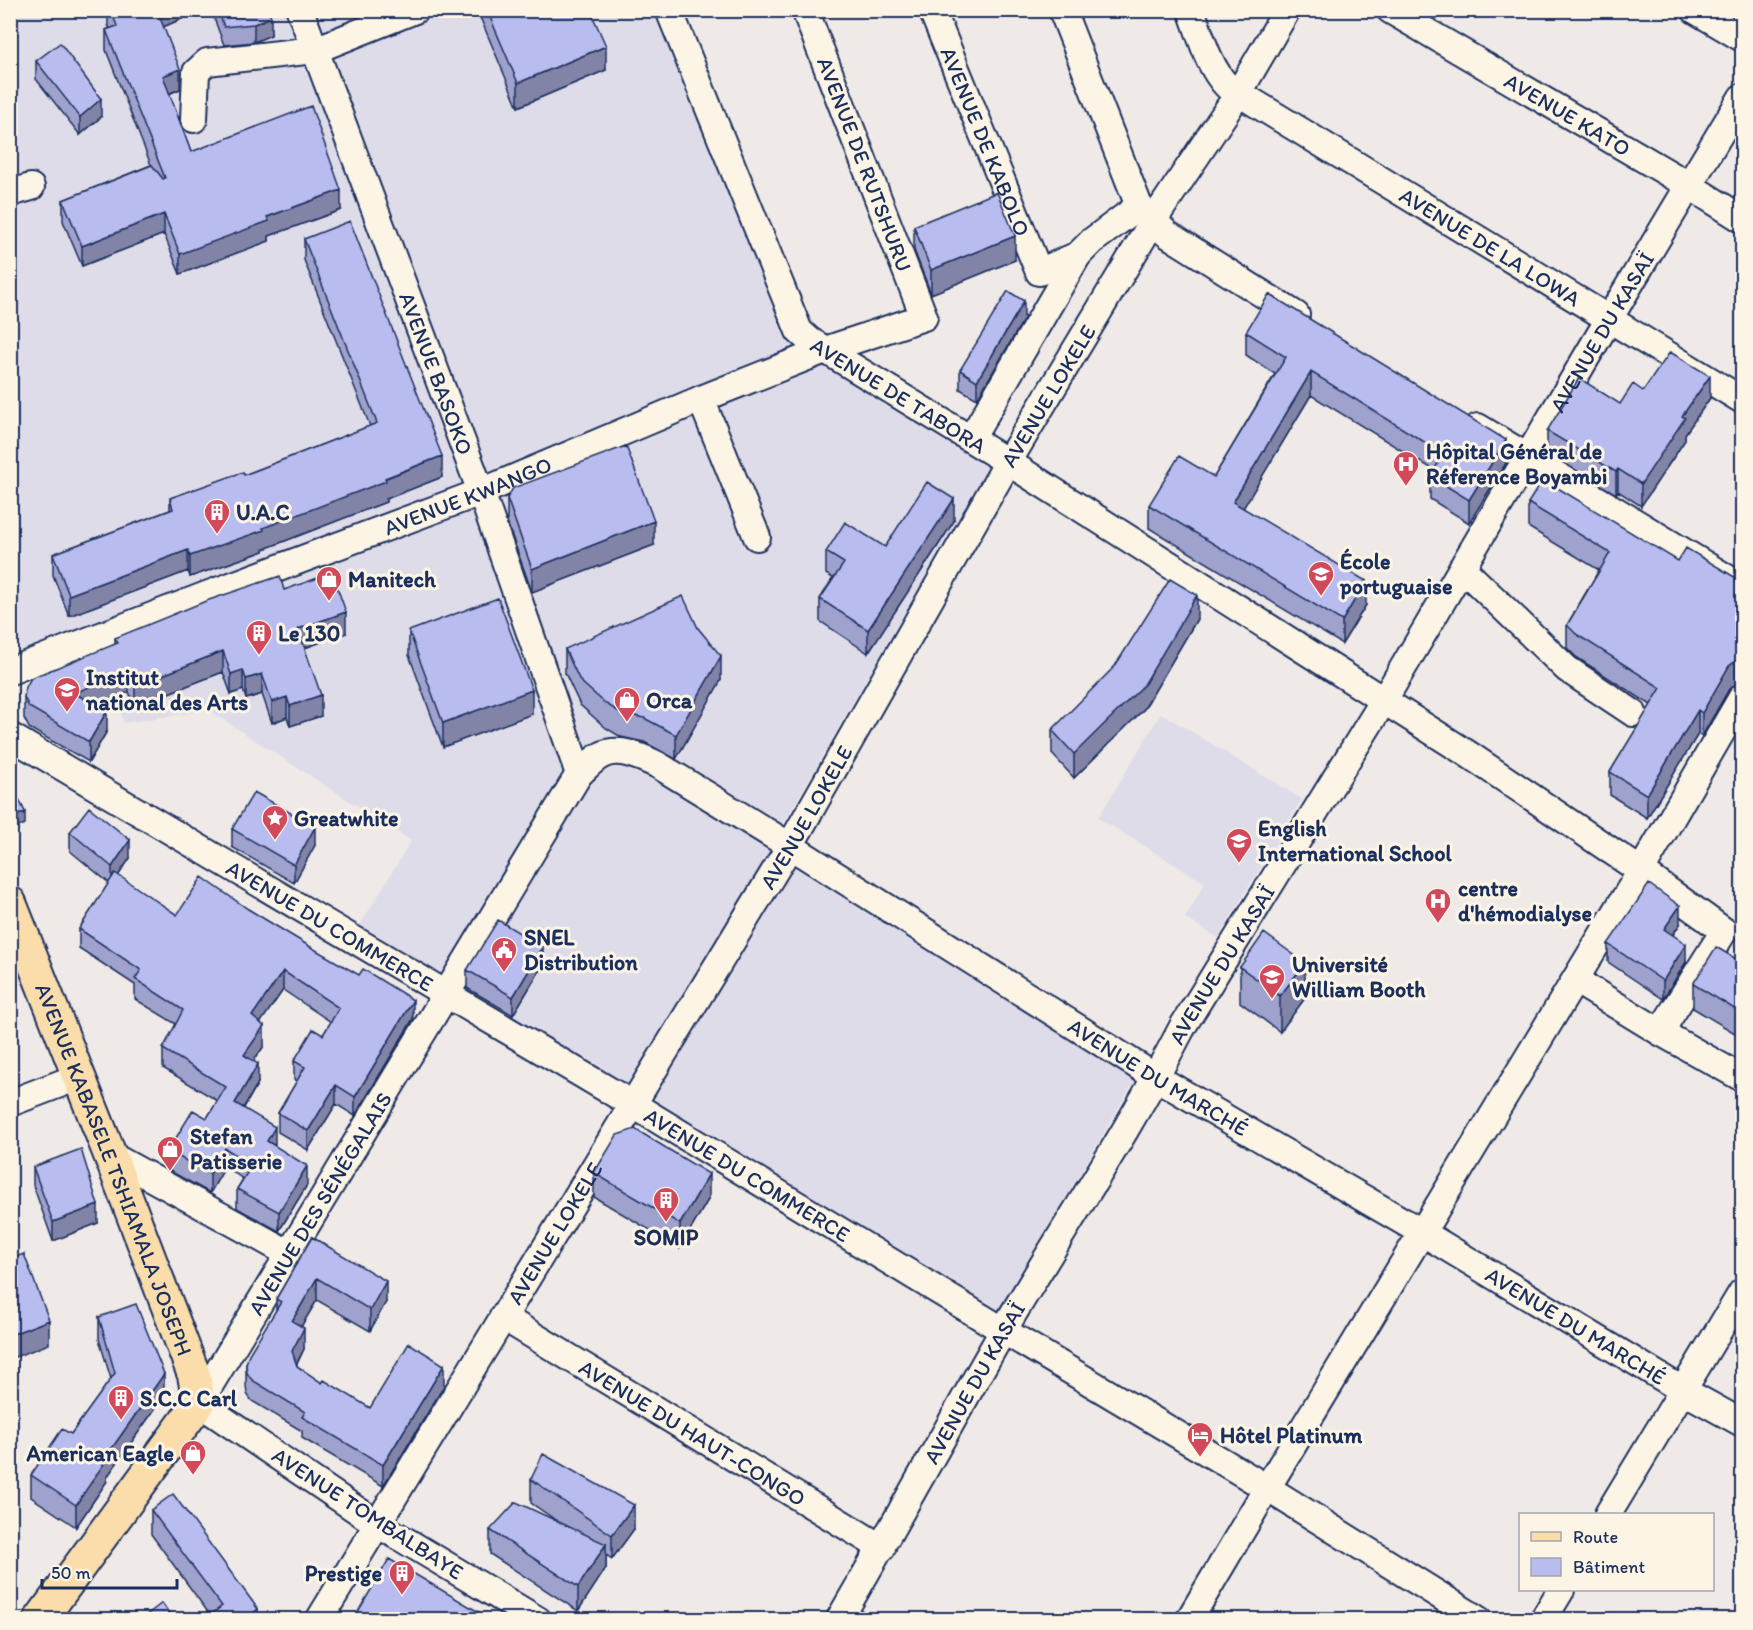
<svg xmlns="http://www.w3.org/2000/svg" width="1753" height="1630" font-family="Itim,sans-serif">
	<rect width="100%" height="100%" fill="#efeae7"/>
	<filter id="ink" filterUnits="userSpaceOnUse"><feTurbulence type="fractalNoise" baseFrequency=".0167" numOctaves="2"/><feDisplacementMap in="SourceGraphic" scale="12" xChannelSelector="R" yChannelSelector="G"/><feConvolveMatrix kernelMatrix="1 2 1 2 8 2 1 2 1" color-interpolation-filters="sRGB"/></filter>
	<g filter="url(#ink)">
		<!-- built -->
		<path fill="#dfdce9" d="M10,11H668L795,337L991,462L768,851L1135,1080L1000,1310L460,994L357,930L411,841L208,710L124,723L102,659L35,681L10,622Z
			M1161,713L1302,799L1218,938L1185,918L1205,883L1098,818Z"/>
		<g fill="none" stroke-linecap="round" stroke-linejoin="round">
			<!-- minor casing -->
			<g stroke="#1b2f5e" stroke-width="30">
				<g id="minor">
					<path id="s1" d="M300,10L481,492L579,774"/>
					<path id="s2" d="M669,10L799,331L809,340L1008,462L1468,754L1641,871L1724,931L1660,1032"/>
					<path id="s3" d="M932,10L1039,272L1078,255L1092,241L1139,206"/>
					<path d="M1062,10L1139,206L1167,234L1296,315"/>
					<path id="s4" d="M1191,10C1201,36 1208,66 1227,86L1742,400"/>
					<path id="s5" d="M1390,10L1690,186L1742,219"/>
					<path d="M1695,10L1742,38"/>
					<path d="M194,119L196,72L207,62L315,50L415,10"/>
					<path d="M10,193L31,187"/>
					<path d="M701,399L757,537"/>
					<path d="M1478,427L1742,587"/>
					<path d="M971,439L1078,255"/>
					<path d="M1462,568L1567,669L1633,713"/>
					<path id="s6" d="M10,671L204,596L481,492L701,399L825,350L924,317L805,10"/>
					<path id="s7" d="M10,736L632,1104L1004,1331L1267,1488L1479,1620"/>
					<path d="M1575,980L1660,1032L1742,1078"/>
					<path d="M10,1103L78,1077"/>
					<path d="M110,1155L290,1254"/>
					<path id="s8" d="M503,1317L882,1548"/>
					<path d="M1608,1514L1742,1292"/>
					<path id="s9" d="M319,1620L790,846L1008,462L1153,221L1238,94L1287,10"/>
					<path id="s10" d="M538,1620L376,1523L199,1403L579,774C586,768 593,759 602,755C619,746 643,758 658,765L790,846L1157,1078L1423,1233L1684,1391L1742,1423"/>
					<path id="s11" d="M839,1620C895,1524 948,1427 1003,1331C1063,1229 1129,1131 1183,1026L1384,700L1609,319L1742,97"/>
					<path d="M1189,1620L1267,1488L1641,871L1742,697"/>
					<path d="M1543,1620L1561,1590"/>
				</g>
			</g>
			<!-- major casing -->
			<g stroke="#1b2f5e" stroke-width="36">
				<g id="major">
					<path id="s12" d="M10,903L110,1155L194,1375L199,1403L40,1620"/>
				</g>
			</g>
			<!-- minor -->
			<use href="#minor" stroke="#fcf5e5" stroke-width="26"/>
			<!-- major -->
			<use href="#major" stroke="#faddab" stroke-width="32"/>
		</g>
		<!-- wall -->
		<path fill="#9fa2cd" stroke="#1b2f5e" stroke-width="1.5" d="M108,10H202L163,27L180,89L169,94L191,152L341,210L269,236V241L180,274L164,234L82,266L63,221V200L151,165L106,50V30L110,28L108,25Z
			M211,10H269L271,35L254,42L224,45Z
			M477,10H590L606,70L518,107Z
			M36,61L101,117L80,135L36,79Z
			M914,226L1015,260L931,294L914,250Z
			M304,239L442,477L386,499V502L264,549V551L190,577L188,571L69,616L53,575V554L170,510V498L244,475L370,426L304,260Z
			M1024,319L977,399L960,389V370Z
			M1246,332L1506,463L1469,523L1430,499V476L1434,470L1311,395L1243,508L1366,605L1342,644L1149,528V505L1214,477L1275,374L1246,355Z
			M1643,391L1710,398L1685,434V440L1641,506L1618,491L1616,494L1547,453V431L1620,404Z
			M507,498L654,545L532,592L507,522Z
			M1528,503L1678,561L1743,582V674L1737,683L1729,689L1702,736L1698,734L1647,818L1610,795V772L1651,705L1576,657L1567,648V625L1599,570L1528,527Z
			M954,521L868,653L820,621V599L833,578L826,574V552L885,547Z
			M284,590L346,633L305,648L321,716L290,726L287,717L272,723L262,694L246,699L243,690L231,694L223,672L135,706L129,692L95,705L107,731L89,762L29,728L24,718V697L115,644V638Z
			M1197,619L1144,709L1074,778L1052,754V730Z
			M409,631L532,714L443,747L409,655Z
			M565,649L721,680L676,759L644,742L621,737L606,728L580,705L565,673Z
			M232,829L315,845L294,883L232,847Z
			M70,832L130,858L118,876L177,915L248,909L413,1019L355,1116L336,1104L308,1150L278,1132V1113L297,1081L294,1080V1061L323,1035L331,1022L283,990L260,1023L264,1046L253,1061L258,1083L244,1108L307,1185L279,1231L237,1208V1189L243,1179L225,1167L210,1193L168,1170V1151L207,1118L218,1101L163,1068V1049L176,1024L135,999V985L79,948V929L109,883L70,851Z
			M1680,924L1673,935L1686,962L1663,999L1608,962V944Z
			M1743,963V1038L1693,1008V984Z
			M543,965L513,1015L467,988V970Z
			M1240,967L1305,998L1280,1032L1240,1002Z
			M33,1167L98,1223L53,1241L33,1185Z
			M594,1173L709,1198L680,1248L594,1197Z
			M312,1237L386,1302L370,1331L317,1300L301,1326L304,1349L297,1364V1366L322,1383L370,1408L444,1386L383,1486L302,1438V1431L252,1401L247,1394L246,1385V1364L276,1311V1299Z
			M99,1317L164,1396L107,1477V1481L76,1527L31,1497V1475L71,1434L111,1379L99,1339Z
			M531,1479L634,1529L612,1559L606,1555V1568L578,1611L490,1554V1530L557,1521L531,1503Z
			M151,1510L258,1620L210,1615L151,1534Z"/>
		<!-- shaded-wall -->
		<path fill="#8284a7" stroke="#1b2f5e" stroke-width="1.5" d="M156,10H202L156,30Z
			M271,17V35L254,42V24Z
			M606,46V70L518,107V83Z
			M180,69V89L163,96V76Z
			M101,99V117L80,135V117Z
			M341,190V210L269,236V241L180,274V254L267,217Z
			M164,214V234L82,266V246Z
			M1015,236V260L931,294V270Z
			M1024,301V319L977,399V381Z
			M1311,372V395L1233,525V502Z
			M1710,376V398L1685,434V440L1641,506V484L1682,416Z
			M1506,440V463L1469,523V500Z
			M442,456V477L386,499V502L264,549V551L190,577V556Z
			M1618,469V491L1616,494V472Z
			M954,499V521L868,653V630Z
			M654,521V545L532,592V569Z
			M188,550V571L69,616V595Z
			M1366,581V605L1342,644V621Z
			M1197,595V619L1144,709L1074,778V754Z
			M346,612V633L298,650V629Z
			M223,651V672L135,706V686Z
			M1743,651V674L1737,683L1729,689L1702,736V713L1729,666Z
			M721,656V680L676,759V735Z
			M243,670V690L231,694V674Z
			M129,671V692L74,714V693Z
			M262,674V694L246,699V679Z
			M532,690V714L443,747V723Z
			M321,695V716L290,726V706Z
			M287,697V717L272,723V702Z
			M1698,710V734L1647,818V795Z
			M107,711V731L89,762V742Z
			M25,812V824L10,831V819Z
			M315,827V845L294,883V865Z
			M130,840V858L112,885V867Z
			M1680,906V924L1664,947V929Z
			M1686,944V962L1663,999V981Z
			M543,947V965L513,1015V997Z
			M1305,963V998L1280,1032V996Z
			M283,971V990L252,1035V1016Z
			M413,1000V1019L355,1116V1097Z
			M264,1026V1046L244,1074V1055Z
			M258,1064V1083L235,1122V1103Z
			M336,1085V1104L308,1150V1131Z
			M275,1127V1146L267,1141Z
			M225,1148V1167L210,1193V1174Z
			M307,1166V1185L279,1231V1212Z
			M709,1174V1198L680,1248V1224Z
			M98,1205V1223L53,1241V1222Z
			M317,1278V1300L292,1342V1321Z
			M386,1281V1302L370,1331V1310Z
			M49,1320V1344L10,1359V1335Z
			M304,1328V1349L292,1372V1351Z
			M444,1365V1386L383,1486V1465Z
			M164,1374V1396L107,1477V1481L76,1527V1505L105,1458Z
			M634,1505V1529L612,1559V1535Z
			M606,1544V1568L578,1611V1587Z
			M258,1609V1620H245Z
			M479,1612V1620H475Z"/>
		<!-- building -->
		<path fill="#b9bcee" stroke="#1b2f5e" stroke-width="1.5" d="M111,10H157L180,69L163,76L191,152L311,106L341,190L267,217L269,221L180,254L164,214L82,246L63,200L152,165L163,179L165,178L106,30L117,26Z
			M218,10H269L271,17L254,24L224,27Z
			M487,10H590L606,46L518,83Z
			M60,43L101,99L80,117L36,61Z
			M997,192L1015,236L931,270L914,226Z
			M350,221L442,456L385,478L386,481L263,528L264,530L190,556L188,550L69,595L53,554L173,509L170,498L243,472L244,475L377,423L304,239Z
			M1008,291L1024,301L977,381L960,370Z
			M1269,294L1506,440L1469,500L1430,476L1444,454L1311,372L1233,502L1366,581L1342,621L1149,505L1179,456L1214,477L1286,357L1246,332Z
			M1670,352L1710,376L1682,416L1685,418L1641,484L1618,469L1616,472L1547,431L1579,378L1620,404L1633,384L1643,391Z
			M626,446L654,521L532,569L507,498L513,488Z
			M1543,479L1678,561L1686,548L1743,582V651L1737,660L1729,666L1702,713L1698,710L1647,795L1610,772L1661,688L1576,634L1567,625L1610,553L1528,503Z
			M927,482L954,499L868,630L820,599L844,563L826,552L845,522L885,547Z
			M332,573L346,612L298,629L321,695L290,706L287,697L272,702L262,674L246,679L243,670L231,674L223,651L135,686L129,671L74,693L107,711L89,742L29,707L24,697L26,687L31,678L118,643L115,638L206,601L280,576L284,590Z
			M1170,579L1197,595L1144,685L1074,754L1052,730L1115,666Z
			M683,596L698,628L721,656L676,735L644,718L621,713L606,704L580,681L565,649Z
			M498,598L532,690L443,723L409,631Z
			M10,780L25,812L10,819Z
			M254,792L315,827L294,865L232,829Z
			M89,807L130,840L112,867L70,832Z
			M115,873L177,915L202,877L248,909L309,946L359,975L363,969L413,1000L355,1097L336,1085L308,1131L278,1113L305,1067L294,1061L313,1029L323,1035L339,1008L283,971L252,1016L264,1026L244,1055L258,1064L235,1103L275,1127L267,1141L307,1166L279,1212L237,1189L252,1165L225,1148L210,1174L168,1151L193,1110L207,1118L226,1087L163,1049L183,1010L135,979L141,970L79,929Z
			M1649,884L1680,906L1664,929L1686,944L1663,981L1608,944Z
			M498,920L543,947L513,997L467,970Z
			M1264,933L1305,963L1280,996L1240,967Z
			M1716,947L1743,963V1014L1693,984Z
			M635,1129L709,1174L680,1224L594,1173L617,1135Z
			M81,1149L98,1205L53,1222L33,1167Z
			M312,1237L386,1281L370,1310L317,1278L292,1321L304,1328L292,1351L297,1366L322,1383L324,1380L370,1408L409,1343L444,1365L383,1465L302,1417L305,1412L252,1380L247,1373L246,1364L249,1354L281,1302L276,1299Z
			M24,1254L49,1320L10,1335V1259Z
			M136,1304L164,1374L105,1458L107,1459L76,1505L31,1475L62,1429L71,1434L115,1373L99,1317Z
			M543,1454L634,1505L612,1535L531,1479Z
			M173,1494L258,1609L245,1620H204L222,1606L151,1510Z
			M516,1502L606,1544L578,1587L490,1530Z
			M389,1559L479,1612L475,1620H353Z
			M162,1603L174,1620H140Z"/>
	</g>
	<!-- icons -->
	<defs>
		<g id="hospital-pin" transform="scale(1.35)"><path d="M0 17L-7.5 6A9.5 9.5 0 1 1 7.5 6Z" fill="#d1495b" stroke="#fcf5e5"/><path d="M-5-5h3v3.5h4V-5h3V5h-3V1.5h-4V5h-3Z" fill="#fff"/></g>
		<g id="building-pin" transform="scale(1.35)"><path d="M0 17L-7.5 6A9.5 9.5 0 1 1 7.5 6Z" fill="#d1495b" stroke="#fcf5e5"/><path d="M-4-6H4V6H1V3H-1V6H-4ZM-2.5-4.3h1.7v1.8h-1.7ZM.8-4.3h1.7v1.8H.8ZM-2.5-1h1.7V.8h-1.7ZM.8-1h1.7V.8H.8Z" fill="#fff"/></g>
		<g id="school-pin" transform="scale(1.35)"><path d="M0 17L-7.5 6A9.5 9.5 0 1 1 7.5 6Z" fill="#d1495b" stroke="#fcf5e5"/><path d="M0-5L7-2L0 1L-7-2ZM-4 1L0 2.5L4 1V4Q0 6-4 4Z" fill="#fff"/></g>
		<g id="shop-pin" transform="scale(1.35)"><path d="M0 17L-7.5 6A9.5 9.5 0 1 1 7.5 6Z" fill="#d1495b" stroke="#fcf5e5"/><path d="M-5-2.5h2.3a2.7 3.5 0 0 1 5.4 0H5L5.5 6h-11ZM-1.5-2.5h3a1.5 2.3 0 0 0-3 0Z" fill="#fff"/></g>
		<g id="university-pin" transform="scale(1.35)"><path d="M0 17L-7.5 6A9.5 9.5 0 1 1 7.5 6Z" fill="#d1495b" stroke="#fcf5e5"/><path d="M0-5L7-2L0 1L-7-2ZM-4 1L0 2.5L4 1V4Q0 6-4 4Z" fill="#fff"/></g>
		<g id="sight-pin" transform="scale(1.35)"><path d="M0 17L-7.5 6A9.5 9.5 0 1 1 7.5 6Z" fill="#d1495b" stroke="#fcf5e5"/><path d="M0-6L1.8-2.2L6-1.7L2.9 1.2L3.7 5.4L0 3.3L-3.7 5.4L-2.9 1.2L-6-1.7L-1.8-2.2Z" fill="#fff"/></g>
		<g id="civic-pin" transform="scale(1.35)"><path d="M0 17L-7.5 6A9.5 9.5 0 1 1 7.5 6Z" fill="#d1495b" stroke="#fcf5e5"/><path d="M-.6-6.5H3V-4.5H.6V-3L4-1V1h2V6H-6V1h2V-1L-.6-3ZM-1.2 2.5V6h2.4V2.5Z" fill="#fff"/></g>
		<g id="hotel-pin" transform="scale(1.35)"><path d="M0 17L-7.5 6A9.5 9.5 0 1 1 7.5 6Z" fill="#d1495b" stroke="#fcf5e5"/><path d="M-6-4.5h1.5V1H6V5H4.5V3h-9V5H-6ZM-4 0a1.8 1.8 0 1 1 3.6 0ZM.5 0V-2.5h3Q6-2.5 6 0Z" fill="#fff"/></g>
	</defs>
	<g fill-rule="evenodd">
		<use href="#hospital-pin" x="1406" y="464"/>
		<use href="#building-pin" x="217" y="512"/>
		<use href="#school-pin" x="1321" y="574"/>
		<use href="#shop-pin" x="329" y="579"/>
		<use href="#building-pin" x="259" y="633"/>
		<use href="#university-pin" x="67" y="690"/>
		<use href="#shop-pin" x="627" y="700"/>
		<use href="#sight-pin" x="275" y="818"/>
		<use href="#school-pin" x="1239" y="841"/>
		<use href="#hospital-pin" x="1438" y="901"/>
		<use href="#civic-pin" x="504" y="950"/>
		<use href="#university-pin" x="1272" y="977"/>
		<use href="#shop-pin" x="170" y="1149"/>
		<use href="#building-pin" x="666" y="1200"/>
		<use href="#building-pin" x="121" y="1398"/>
		<use href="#hotel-pin" x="1200" y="1435"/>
		<use href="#shop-pin" x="193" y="1453"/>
		<use href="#building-pin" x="402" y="1573"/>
	</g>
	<g text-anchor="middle" stroke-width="6" stroke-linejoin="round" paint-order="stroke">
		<!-- street labels -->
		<g font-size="22" fill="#1b2f5e" stroke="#fcf5e5">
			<text dy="8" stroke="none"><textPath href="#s5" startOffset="206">AVENUE KATO</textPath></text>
			<text dy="8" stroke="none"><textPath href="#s3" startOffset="142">AVENUE DE KABOLO</textPath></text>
			<text transform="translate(865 164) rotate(69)" y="8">AVENUE DE RUTSHURU</text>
			<text dy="8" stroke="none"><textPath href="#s4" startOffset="393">AVENUE DE LA LOWA</textPath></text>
			<text dy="8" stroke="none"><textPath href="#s11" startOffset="1497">AVENUE DU KASAÏ</textPath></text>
			<text dy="8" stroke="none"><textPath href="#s1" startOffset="388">AVENUE BASOKO</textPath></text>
			<text dy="8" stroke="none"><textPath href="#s2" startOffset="465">AVENUE DE TABORA</textPath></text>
			<text dy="8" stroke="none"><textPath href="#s9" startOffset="1425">AVENUE LOKELE</textPath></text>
			<text dy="8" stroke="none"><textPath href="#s6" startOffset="490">AVENUE KWANGO</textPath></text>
			<text dy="8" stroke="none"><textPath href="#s9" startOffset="939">AVENUE LOKELE</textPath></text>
			<text dy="8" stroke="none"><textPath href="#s7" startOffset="372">AVENUE DU COMMERCE</textPath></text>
			<text dy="8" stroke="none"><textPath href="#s11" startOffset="759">AVENUE DU KASAÏ</textPath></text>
			<text dy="8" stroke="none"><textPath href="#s10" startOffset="1816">AVENUE DU MARCHÉ</textPath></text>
			<text dy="8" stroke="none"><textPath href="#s12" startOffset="286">AVENUE KABASELE TSHIAMALA JOSEPH</textPath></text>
			<text dy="8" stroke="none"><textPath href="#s7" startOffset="858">AVENUE DU COMMERCE</textPath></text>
			<text dy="8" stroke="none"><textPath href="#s10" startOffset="636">AVENUE DES SÉNÉGALAIS</textPath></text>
			<text dy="8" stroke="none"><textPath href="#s9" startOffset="453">AVENUE LOKELE</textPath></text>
			<text dy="8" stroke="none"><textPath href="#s10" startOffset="2302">AVENUE DU MARCHÉ</textPath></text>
			<text dy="8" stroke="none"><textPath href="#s11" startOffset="273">AVENUE DU KASAÏ</textPath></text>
			<text dy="8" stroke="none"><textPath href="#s8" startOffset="222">AVENUE DU HAUT-CONGO</textPath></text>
			<text transform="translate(368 1513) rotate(33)" y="8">AVENUE TOMBALBAYE</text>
		</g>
		<!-- poi labels -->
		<g font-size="22" font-weight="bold" fill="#1b2f5e" stroke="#fcf5e5" text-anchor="start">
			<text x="1426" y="459">Hôpital Général de<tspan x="1426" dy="25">Réference Boyambi</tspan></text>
			<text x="236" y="520">U.A.C</text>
			<text x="1340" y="569">École<tspan x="1340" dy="25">portuguaise</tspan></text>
			<text x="348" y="587">Manitech</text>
			<text x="278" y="641">Le 130</text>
			<text x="86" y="685">Institut<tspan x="86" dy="25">national des Arts</tspan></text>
			<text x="646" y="708">Orca</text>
			<text x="294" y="826">Greatwhite</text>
			<text x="1258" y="836">English<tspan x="1258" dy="25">International School</tspan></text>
			<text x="1458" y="896">centre<tspan x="1458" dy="25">d'hémodialyse</tspan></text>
			<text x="524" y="945">SNEL<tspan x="524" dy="25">Distribution</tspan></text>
			<text x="1292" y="972">Université<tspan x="1292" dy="25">William Booth</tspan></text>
			<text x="190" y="1144">Stefan<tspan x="190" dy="25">Patisserie</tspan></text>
			<text x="666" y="1245" text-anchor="middle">SOMIP</text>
			<text x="140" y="1406">S.C.C Carl</text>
			<text x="1220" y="1443">Hôtel Platinum</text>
			<text x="174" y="1461" text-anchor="end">American Eagle</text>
			<text x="382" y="1581" text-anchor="end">Prestige</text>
		</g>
	</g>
	<!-- margin -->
	<rect width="1753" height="1630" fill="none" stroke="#fcf5e5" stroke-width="36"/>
	<rect x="18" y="18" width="1717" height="1594" fill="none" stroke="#1b2f5e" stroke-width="2" filter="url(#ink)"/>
	<!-- legend -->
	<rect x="1519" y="1513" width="195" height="78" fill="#fcf5e5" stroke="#a2a6af" stroke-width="1.5"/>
	<rect x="1531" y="1532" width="30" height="9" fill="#faddab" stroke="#a2a6af" stroke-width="1.5"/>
	<text x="1573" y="1543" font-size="18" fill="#1b2f5e">Route</text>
	<rect x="1531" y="1558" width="30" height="18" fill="#b9bcee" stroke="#a2a6af" stroke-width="1.5"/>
	<text x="1573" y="1573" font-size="18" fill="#1b2f5e">Bâtiment</text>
	<!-- scale -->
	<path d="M42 1579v9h135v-9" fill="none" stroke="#1b2f5e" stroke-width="3"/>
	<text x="51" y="1579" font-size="18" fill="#1b2f5e" stroke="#fcf5e5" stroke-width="4.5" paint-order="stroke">50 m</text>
</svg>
